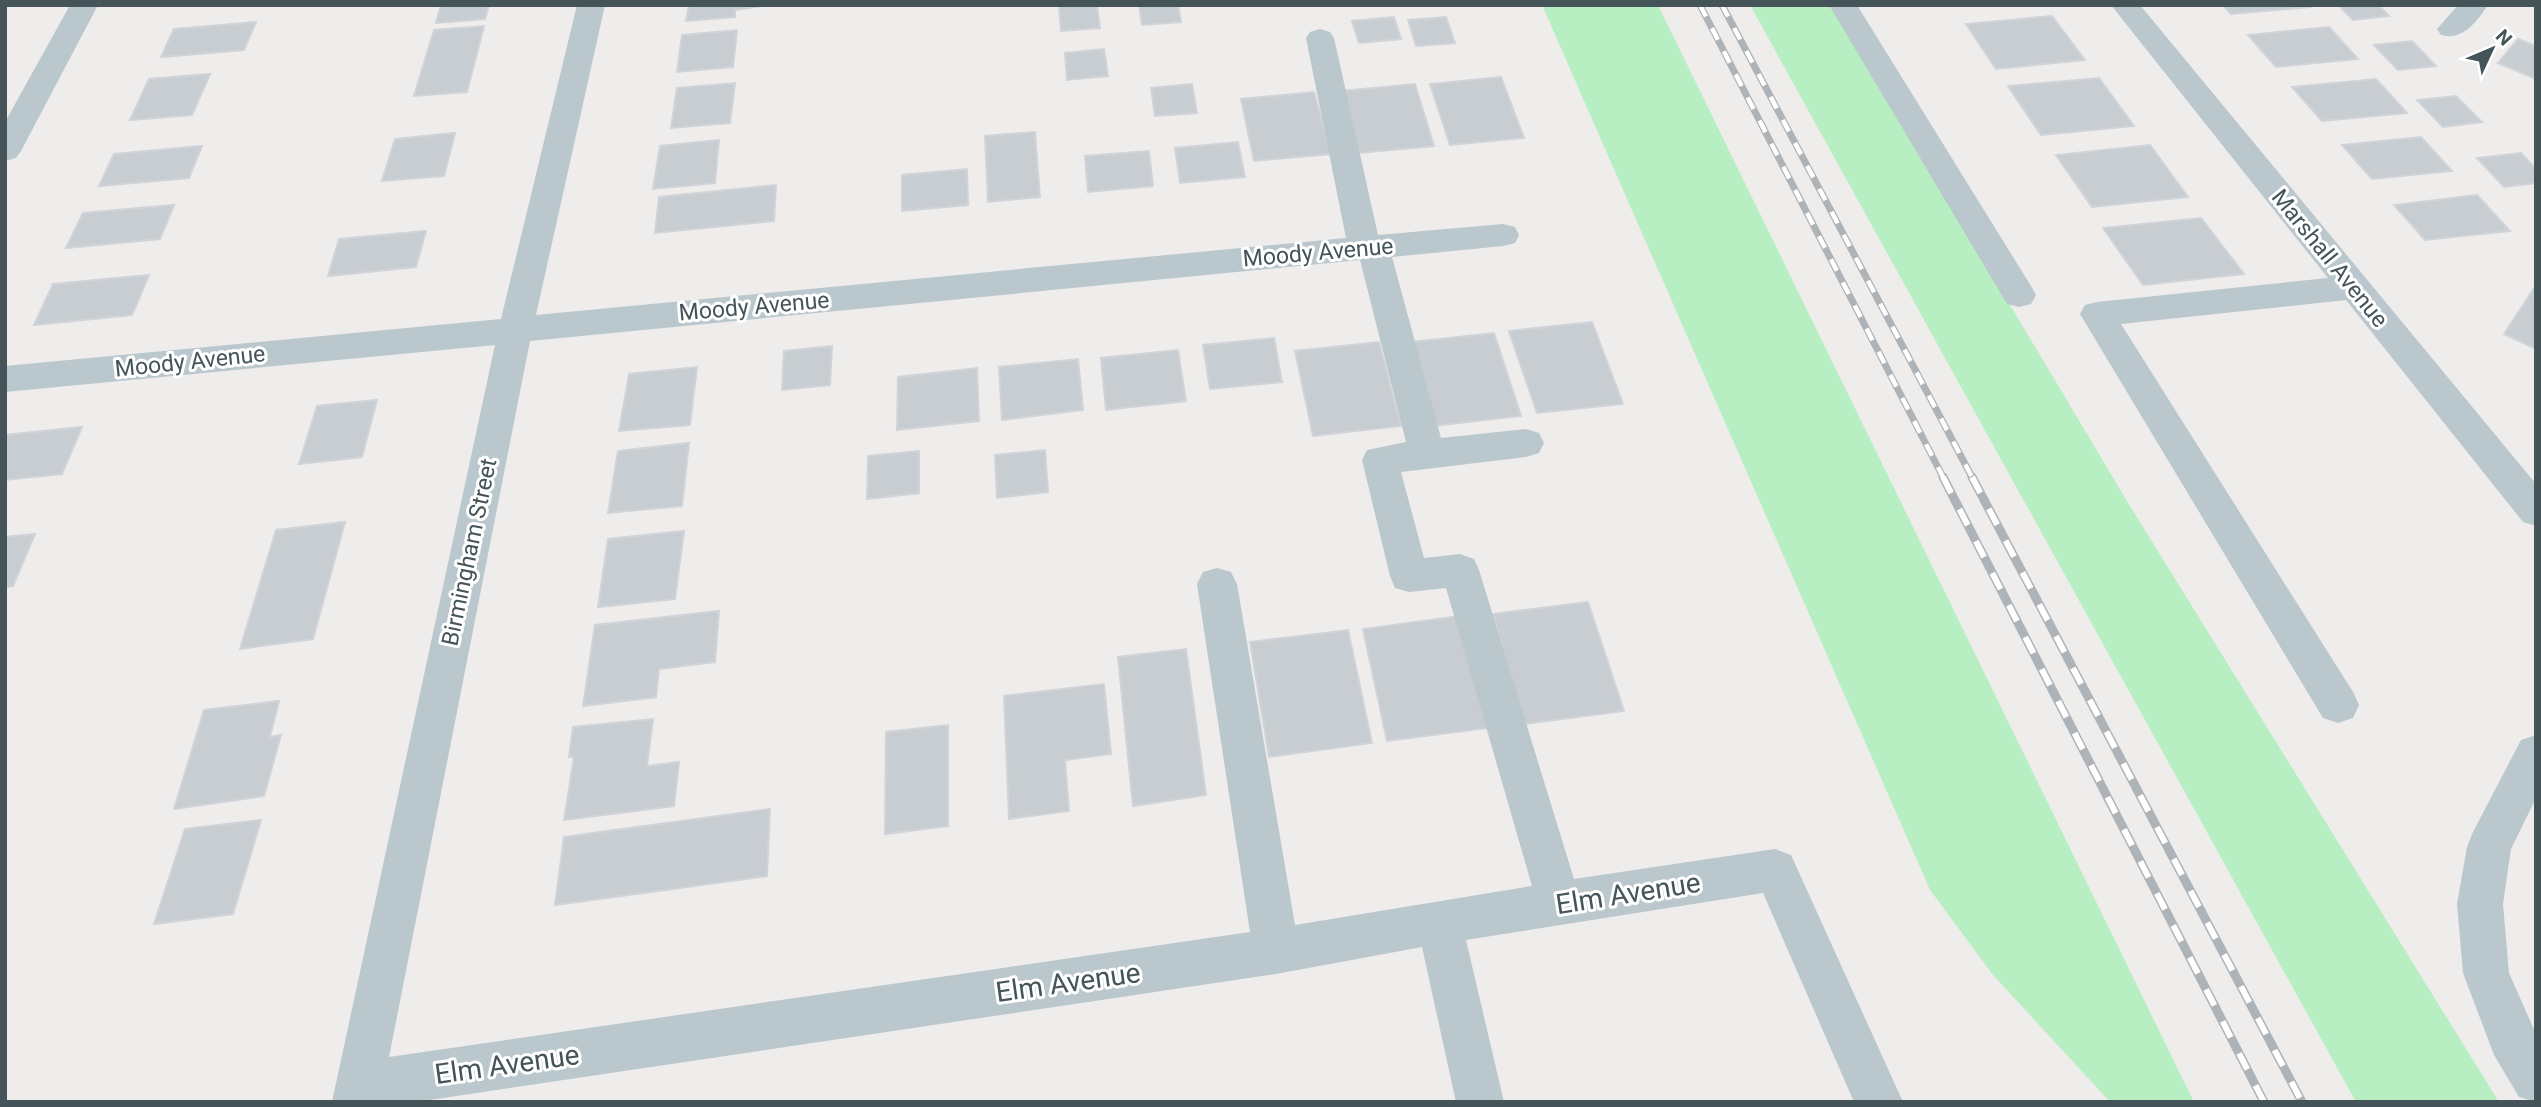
<svg xmlns="http://www.w3.org/2000/svg" width="2541" height="1107" font-family="Roboto,sans-serif">
	<rect width="100%" height="100%" fill="#efecec"/>
	<!-- green -->
	<path fill="#b8efc2" d="M1542,5H1658L2194,1102H2110L1993,975L1930,890Z
		M1750,5H1831L2130,506L2499,1102H2356Z"/>
	<!-- building -->
	<path fill="#c8cdd1" stroke="#d0d4d8" stroke-width="2" d="M441,5H489L485,19L436,23Z
		M689,5H769L735,10V17L686,21Z
		M1059,5H1097L1100,28L1061,31Z
		M1139,5H1178L1181,22L1142,25Z
		M2223,5H2309L2311,7L2231,14Z
		M2338,5H2378L2389,16L2353,20Z
		M2052,16L2085,60L1996,69L1966,24Z
		M1394,17L1401,39L1359,43L1352,21Z
		M1446,17L1455,43L1416,46L1408,20Z
		M256,22L244,50L161,57L174,29Z
		M484,26L467,92L414,96L434,30Z
		M2329,27L2358,59L2276,67L2248,35Z
		M737,30L733,67L677,72L682,35Z
		M2518,39L2536,46V79L2498,63Z
		M2412,41L2436,66L2398,70L2374,45Z
		M1104,49L1108,76L1067,80L1065,53Z
		M210,74L192,115L130,120L149,79Z
		M1501,77L1524,138L1450,145L1430,84Z
		M2099,78L2134,126L2041,135L2008,86Z
		M2376,79L2407,113L2322,121L2292,87Z
		M735,83L730,123L671,128L677,88Z
		M1192,84L1197,113L1155,116L1151,88Z
		M1415,84L1434,146L1359,153L1342,91Z
		M1314,92L1331,154L1254,161L1241,99Z
		M2456,96L2482,122L2443,127L2417,100Z
		M1035,132L1040,197L988,202L985,136Z
		M455,133L444,176L382,181L395,139Z
		M2421,137L2452,171L2372,179L2342,145Z
		M719,140L715,183L653,189L660,146Z
		M1238,142L1245,177L1180,183L1175,148Z
		M2150,145L2188,197L2092,207L2056,155Z
		M202,146L189,178L99,186L114,154Z
		M1149,151L1153,186L1088,192L1085,156Z
		M2521,153L2536,169V183L2504,187L2477,158Z
		M967,169L968,205L902,211V175Z
		M776,185L774,221L655,233L659,197Z
		M2477,195L2510,231L2425,240L2394,205Z
		M174,205L160,239L66,248L83,213Z
		M2201,218L2244,274L2143,285L2103,228Z
		M426,231L416,267L328,276L339,239Z
		M149,275L132,315L34,325L53,284Z
		M2536,285V349L2504,334Z
		M1592,322L1623,404L1537,413L1509,331Z
		M1494,333L1521,416L1434,426L1410,342Z
		M1274,338L1282,382L1210,389L1203,345Z
		M1379,342L1401,426L1313,436L1295,351Z
		M832,346L830,385L782,390L784,351Z
		M1178,350L1186,401L1106,410L1101,358Z
		M1078,359L1083,410L1002,420L999,367Z
		M697,367L690,425L619,431L629,374Z
		M977,368L979,421L897,430L898,377Z
		M377,400L362,457L299,464L317,406Z
		M82,427L62,474L5,480V435Z
		M689,443L682,506L608,513L618,451Z
		M1045,450L1048,492L997,498L995,455Z
		M919,451V493L867,499L868,456Z
		M345,522L313,639L240,649L276,530Z
		M684,531L675,599L598,607L608,539Z
		M35,534L13,586L5,587V537Z
		M1588,602L1624,711L1524,724L1493,614Z
		M719,611L715,662L659,669L656,697L583,706L595,625Z
		M1459,616L1488,728L1387,741L1363,629Z
		M1348,630L1372,743L1269,757L1250,642Z
		M1186,649L1206,795L1133,806L1118,657Z
		M1104,684L1111,754L1065,760L1069,811L1009,819L1004,696Z
		M279,701L270,737L281,735L264,796L174,809L204,710Z
		M653,719L647,766L679,762L674,806L564,820L574,757H569L573,727Z
		M948,725V826L885,834L886,732Z
		M770,809L767,876L555,905L564,837Z
		M261,820L233,914L154,924L185,829Z"/>
	<g fill="none" stroke-linecap="round" stroke-linejoin="round">
		<!-- minor -->
		<path fill="#bac7cc" fill-rule="evenodd" d="M70,5H98L21,151L16,158L5,161V122Z
			M577,5H605L536,315L1346,238L1306,38L1310,32L1320,29L1330,32L1334,38L1378,235L1503,224L1515,227L1519,235L1515,243L1503,246L1392,257L1441,438L1526,429L1539,433L1544,443L1539,453L1526,457L1401,472L1424,558L1460,554L1474,559L1479,570L1574,879L1775,849L1791,855L1903,1102H1854L1763,893L1466,940L1504,1102H1456L1422,947L1276,974L416,1102H332L495,345L5,392V366L501,319ZM1360,260L1406,442L1367,450L1362,460L1390,576L1395,588L1409,592L1446,588L1532,886L1295,925L1237,584L1231,572L1217,568L1203,572L1197,584L1250,932L389,1057L530,341Z
			M1829,5H1857L2031,286L2036,295L2031,304L2019,307L2007,304Z
			M2111,5H2140L2536,484V526L2523,522L2346,300L2121,324L2353,692L2359,705L2353,718L2338,723L2323,718L2080,314L2085,305L2097,302L2328,278Z
			M2458,5H2488C2477,22 2462,41 2441,35L2437,29Z
			M2536,735V798L2511,849L2503,904L2509,973L2536,1034V1102L2519,1097L2494,1055L2463,973L2457,904L2467,847L2473,832L2521,740Z"/>
		<!-- rail-far1 casing -->
		<g stroke="#aeb3b7" stroke-width="7">
			<path id="rail-far1" d="M1700,5L1944,479
				M1722,5L1973,479"/>
		</g>
		<!-- rail casing -->
		<g stroke="#aeb3b7" stroke-width="9">
			<path id="rail" d="M1943,477L2264,1102
				M1972,477L2302,1102"/>
		</g>
		<!-- rail-far1 -->
		<use href="#rail-far1" stroke="#fff" stroke-width="4.5" stroke-dasharray="13" stroke-linecap="butt"/>
		<!-- rail -->
		<use href="#rail" stroke="#fff" stroke-width="6" stroke-dasharray="18" stroke-linecap="butt"/>
	</g>
	<g text-anchor="middle" stroke-width="6" stroke-linejoin="round" paint-order="stroke">
		<!-- street labels -->
		<g font-size="23" fill="#445459" stroke="#fff">
			<text transform="translate(1318 252) rotate(-5)" y="8">Moody Avenue</text>
			<text transform="translate(2330 258) rotate(51)" y="8">Marshall Avenue</text>
			<text transform="translate(754 306) rotate(-5)" y="8">Moody Avenue</text>
			<text transform="translate(190 361) rotate(-6)" y="8">Moody Avenue</text>
			<text transform="translate(469 552) rotate(-78)" y="8">Birmingham Street</text>
		</g>
		<!-- near-street labels -->
		<g font-size="28" fill="#445459" stroke="#fff">
			<text transform="translate(1628 893) rotate(-9)" y="10">Elm Avenue</text>
			<text transform="translate(1068 982) rotate(-8)" y="10">Elm Avenue</text>
			<text transform="translate(507 1064) rotate(-8)" y="10">Elm Avenue</text>
		</g>
	</g>
	<!-- border -->
	<rect width="2541" height="1107" fill="none" stroke="#445459" stroke-width="14"/>
	<!-- north arrow -->
	<g transform="translate(2492 49) rotate(46)" stroke="#ffffff" stroke-width="5" paint-order="stroke">
	<path d="M0-5L12 26L0 18L-12 26Z" fill="#445459"/>
	<text y="-10" font-size="19" font-weight="bold" text-anchor="middle" fill="#445459">N</text>
	</g>
</svg>
